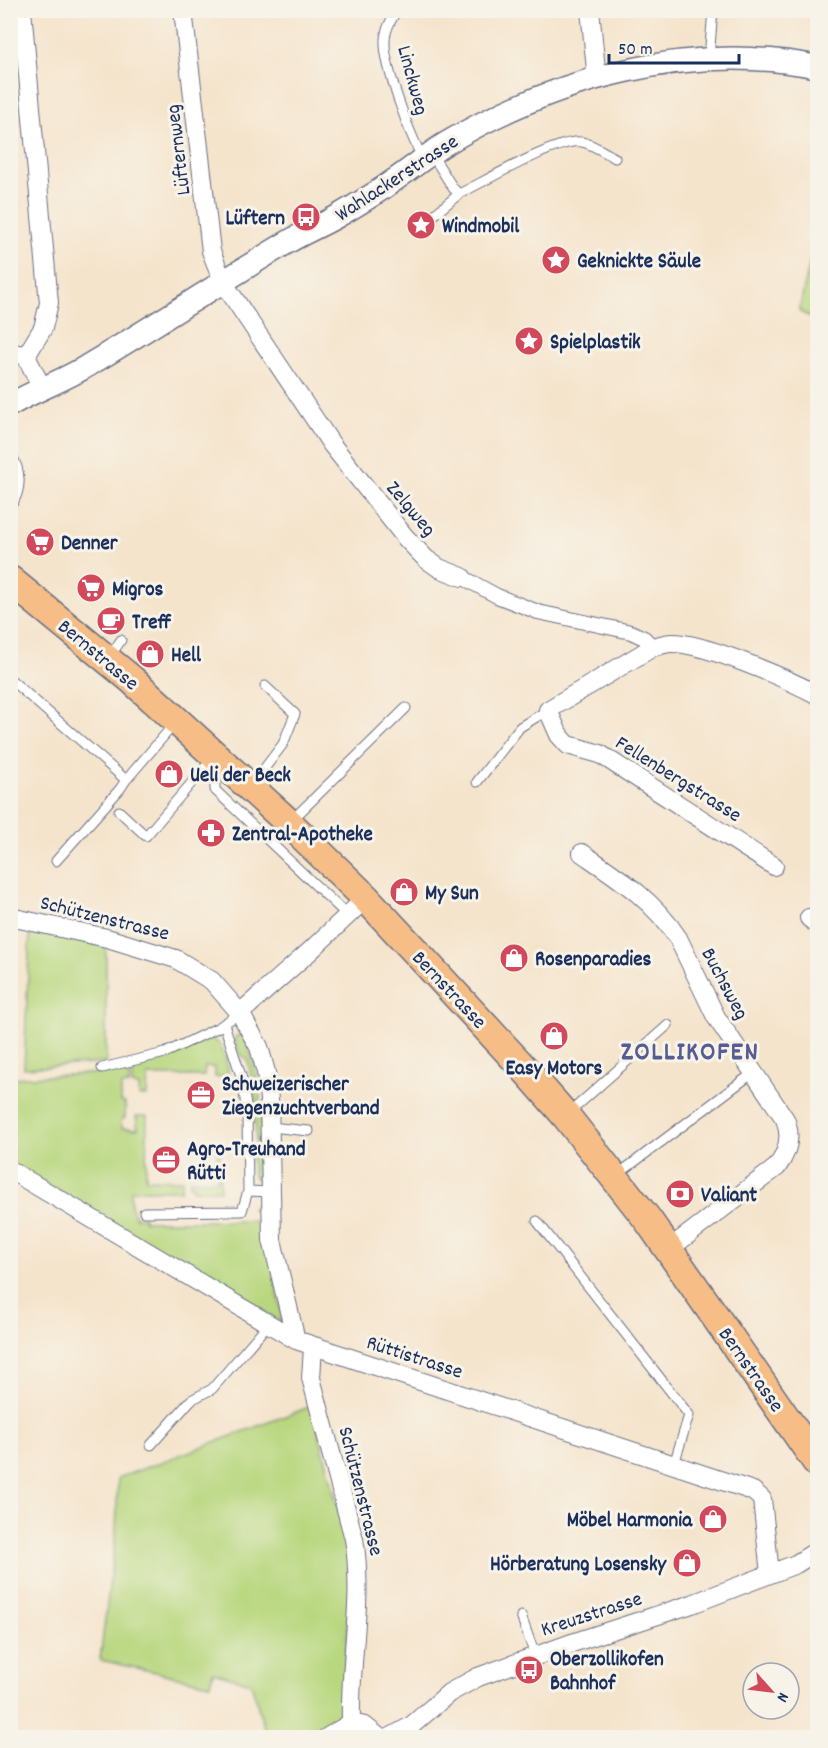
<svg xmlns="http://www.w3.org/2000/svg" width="828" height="1748" font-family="Dekko,sans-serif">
	<rect width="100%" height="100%" fill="#f7f3e8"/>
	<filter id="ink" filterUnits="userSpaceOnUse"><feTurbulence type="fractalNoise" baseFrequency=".0167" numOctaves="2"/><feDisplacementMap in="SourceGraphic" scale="12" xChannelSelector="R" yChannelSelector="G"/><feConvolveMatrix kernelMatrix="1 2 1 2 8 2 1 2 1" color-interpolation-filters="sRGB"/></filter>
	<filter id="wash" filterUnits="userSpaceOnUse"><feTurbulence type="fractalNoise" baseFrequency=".008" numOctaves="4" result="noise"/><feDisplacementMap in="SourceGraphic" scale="24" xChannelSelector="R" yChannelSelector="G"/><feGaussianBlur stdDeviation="1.35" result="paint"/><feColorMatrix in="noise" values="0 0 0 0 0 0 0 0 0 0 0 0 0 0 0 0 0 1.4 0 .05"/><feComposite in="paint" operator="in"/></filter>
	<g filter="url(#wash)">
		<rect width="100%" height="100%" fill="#f5e4cc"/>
		<!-- green -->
		<path fill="#b8d77e" stroke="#6a836e" stroke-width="1.5" d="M817,230L818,321H817L799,311Z
			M30,929L106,946V1063L24,1068Z
			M239,1035L243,1036C266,1079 261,1129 262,1176L258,1180L253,1176L252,1157L256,1152L255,1100L248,1060C240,1056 235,1047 235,1037Z
			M209,1039C213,1040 215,1039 218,1043C224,1049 229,1068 228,1076L215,1077V1067H205L204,1076H148L147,1096H139V1086L132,1085L133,1067L157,1062Z
			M130,1068L129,1085L121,1086V1102L125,1103V1118L121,1120L122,1128L138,1129L136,1116H147L146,1179L182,1180L181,1190H131V1206L135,1217H144V1221H258V1210H252L254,1206L260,1204L263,1207L283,1323L11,1164L10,1078L105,1073Z
			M217,1148H220V1190H193L194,1186H190V1180H217Z
			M312,1406L352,1562L343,1707L334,1723L312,1737H267L251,1683L213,1672L210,1684L100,1660L116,1533L118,1478Z"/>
	</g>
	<g filter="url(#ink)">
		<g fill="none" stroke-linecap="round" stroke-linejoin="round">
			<!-- service casing -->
			<g stroke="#676e84" stroke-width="11">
				<path id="service" d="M397,10C391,20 385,30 385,41C384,67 410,135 423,159
					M709,58L713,10
					M431,153L453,188L459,194C482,183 560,137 582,142C593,144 605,153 615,158
					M426,224L436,213L459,194
					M10,452C21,470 23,489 10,507
					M109,658L121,640
					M10,679L126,780
					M215,764V790L348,916
					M477,782L520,727L548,710
					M251,786L283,744L295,714L265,686
					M119,811L146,836L213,758
					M290,822L406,708
					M56,861L120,789L126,780L176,722
					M224,1024L242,1079L247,1113L248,1191L271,1192
					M102,1068L165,1053L219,1027L240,1013
					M569,1113L668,1025
					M270,1127L309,1131
					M617,1175L753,1073
					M144,1212L242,1211L248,1191
					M537,1221L689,1415L674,1464
					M151,1445L191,1400L212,1389L269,1323
					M521,1616L535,1655"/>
			</g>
			<!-- pedestrian casing -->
			<g stroke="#676e84" stroke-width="16">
				<path id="pedestrian" d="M462,577L497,596L538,612L631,632L644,638L653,647"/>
			</g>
			<!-- minor casing -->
			<g stroke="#676e84" stroke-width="20">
				<path id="minor" d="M22,10L49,303L43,328L26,356
					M183,10L211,251L223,282L332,445L405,537L426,559L439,568L462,577
					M590,10L597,79
					M10,352L26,356L42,388
					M582,853C620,879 652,899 678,938L716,1017L785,1119C792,1136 788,1152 777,1167L669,1249
					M774,866L600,754L568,745L559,735L548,710L653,647C659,646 665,643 671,643C703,642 787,679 818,695
					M10,917L107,938L176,959L212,981L240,1013L259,1047L266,1072L269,1099L272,1240L296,1340
					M809,918L818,925
					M240,1013L309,952L366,898
					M10,1170L296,1340L753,1491L762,1499L770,1574
					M313,1347L311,1378L354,1539C364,1601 349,1660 351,1723
					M351,1723L365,1726L380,1738
					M326,1738L351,1723
					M389,1738L411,1726L449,1693L478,1677L572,1643L692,1604L796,1564L818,1550"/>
			</g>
			<!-- tertiary casing -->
			<g stroke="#676e84" stroke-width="25">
				<path id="tertiary" d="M10,405C35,390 63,381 87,366C155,326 220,282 288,242C303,233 320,226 336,217C355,206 375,194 393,181C411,169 427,155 445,144C555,78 690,41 818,67"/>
			</g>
			<!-- primary casing -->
			<g stroke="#676e84" stroke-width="31">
				<path id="primary" d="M10,580L131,679L289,823L366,898L530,1075L566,1116L648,1220L818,1464"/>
			</g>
			<!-- service -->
			<use href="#service" stroke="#fff" stroke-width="9"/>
			<!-- pedestrian -->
			<use href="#pedestrian" stroke="#fff" stroke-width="14"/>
			<!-- minor -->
			<use href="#minor" stroke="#fff" stroke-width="18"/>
			<!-- tertiary -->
			<use href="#tertiary" stroke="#fff" stroke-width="22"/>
			<!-- primary -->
			<use href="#primary" stroke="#f6be86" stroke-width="28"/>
		</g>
	</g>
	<!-- icons -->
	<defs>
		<g id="bus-disc" transform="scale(1.5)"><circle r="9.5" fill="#d1495b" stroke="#f7f3e8"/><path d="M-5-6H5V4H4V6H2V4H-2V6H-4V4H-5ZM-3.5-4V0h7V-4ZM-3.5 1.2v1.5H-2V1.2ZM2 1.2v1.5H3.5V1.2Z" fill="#fff"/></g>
		<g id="sight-disc" transform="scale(1.5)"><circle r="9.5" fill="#d1495b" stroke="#f7f3e8"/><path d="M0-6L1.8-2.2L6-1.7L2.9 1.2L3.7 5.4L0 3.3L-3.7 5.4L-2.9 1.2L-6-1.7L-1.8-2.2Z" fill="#fff"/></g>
		<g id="supermarket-disc" transform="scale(1.5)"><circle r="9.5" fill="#d1495b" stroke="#f7f3e8"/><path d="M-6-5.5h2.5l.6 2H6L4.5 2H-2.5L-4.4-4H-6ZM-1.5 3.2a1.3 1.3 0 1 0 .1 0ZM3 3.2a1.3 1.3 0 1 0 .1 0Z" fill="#fff"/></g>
		<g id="cafe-disc" transform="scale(1.5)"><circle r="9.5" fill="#d1495b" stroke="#f7f3e8"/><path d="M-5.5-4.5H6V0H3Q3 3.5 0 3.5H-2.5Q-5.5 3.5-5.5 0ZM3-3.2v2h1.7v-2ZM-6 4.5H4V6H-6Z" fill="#fff"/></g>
		<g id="shop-disc" transform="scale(1.5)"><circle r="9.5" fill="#d1495b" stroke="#f7f3e8"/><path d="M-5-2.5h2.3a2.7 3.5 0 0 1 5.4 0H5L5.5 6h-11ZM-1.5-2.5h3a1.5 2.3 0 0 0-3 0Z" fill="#fff"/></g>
		<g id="pharmacy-disc" transform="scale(1.5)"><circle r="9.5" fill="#d1495b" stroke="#f7f3e8"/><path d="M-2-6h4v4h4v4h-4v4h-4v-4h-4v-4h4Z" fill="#fff"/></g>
		<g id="office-disc" transform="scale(1.5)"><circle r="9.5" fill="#d1495b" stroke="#f7f3e8"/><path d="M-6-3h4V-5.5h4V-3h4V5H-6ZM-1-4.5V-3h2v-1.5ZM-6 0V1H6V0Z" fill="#fff"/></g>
		<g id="bank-disc" transform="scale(1.5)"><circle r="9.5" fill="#d1495b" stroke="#f7f3e8"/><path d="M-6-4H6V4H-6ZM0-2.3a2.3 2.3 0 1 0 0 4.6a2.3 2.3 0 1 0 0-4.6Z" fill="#fff"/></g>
	</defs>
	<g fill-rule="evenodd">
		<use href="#bus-disc" x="306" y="217"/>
		<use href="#sight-disc" x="421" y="225"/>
		<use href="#sight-disc" x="556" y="260"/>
		<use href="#sight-disc" x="529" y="341"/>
		<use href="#supermarket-disc" x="40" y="542"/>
		<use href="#supermarket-disc" x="91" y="588"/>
		<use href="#cafe-disc" x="111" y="621"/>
		<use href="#shop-disc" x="150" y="654"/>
		<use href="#shop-disc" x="169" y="774"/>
		<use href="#pharmacy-disc" x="211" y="833"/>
		<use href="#shop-disc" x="404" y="892"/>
		<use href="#shop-disc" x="514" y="958"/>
		<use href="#shop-disc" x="554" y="1036"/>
		<use href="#office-disc" x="201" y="1095"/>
		<use href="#office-disc" x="166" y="1160"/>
		<use href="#bank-disc" x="680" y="1194"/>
		<use href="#shop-disc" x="713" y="1519"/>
		<use href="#shop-disc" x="687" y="1563"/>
		<use href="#bus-disc" x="529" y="1670"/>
	</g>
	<g text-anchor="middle" stroke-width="6" stroke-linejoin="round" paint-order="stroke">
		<!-- street labels -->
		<g font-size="21" fill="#1b2f5e" stroke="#f7f3e8">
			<text transform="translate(414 80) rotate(75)" y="7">Linckweg</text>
			<text transform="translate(177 150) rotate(-97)" y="7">Lüfternweg</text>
			<text transform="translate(396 177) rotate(-33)" y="7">Wahlackerstrasse</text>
			<text transform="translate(412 508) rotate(50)" y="7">Zelgweg</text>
			<text transform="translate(99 654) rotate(40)" y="7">Bernstrasse</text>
			<text transform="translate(679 778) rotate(32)" y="7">Fellenbergstrasse</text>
			<text transform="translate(105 917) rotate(14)" y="7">Schützenstrasse</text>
			<text transform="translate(726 983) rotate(62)" y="7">Buchsweg</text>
			<text transform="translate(450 989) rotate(47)" y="7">Bernstrasse</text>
			<text transform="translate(415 1356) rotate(18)" y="7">Rüttistrasse</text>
			<text transform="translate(752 1369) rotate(55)" y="7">Bernstrasse</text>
			<text transform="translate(362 1491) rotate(76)" y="7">Schützenstrasse</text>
			<text transform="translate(591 1613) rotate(-18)" y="7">Kreuzstrasse</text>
		</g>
		<!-- poi labels -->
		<g font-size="21" font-weight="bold" fill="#1b2f5e" stroke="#f7f3e8" text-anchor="start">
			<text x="285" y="224" text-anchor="end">Lüftern</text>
			<text x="442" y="232">Windmobil</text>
			<text x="577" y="267">Geknickte Säule</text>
			<text x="550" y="348">Spielplastik</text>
			<text x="61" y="549">Denner</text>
			<text x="112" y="595">Migros</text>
			<text x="132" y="628">Treff</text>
			<text x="171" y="661">Hell</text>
			<text x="190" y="781">Ueli der Beck</text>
			<text x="232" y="840">Zentral-Apotheke</text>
			<text x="425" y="899">My Sun</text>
			<text x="535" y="965">Rosenparadies</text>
			<text x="554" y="1074" text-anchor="middle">Easy Motors</text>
			<text x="222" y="1090">Schweizerischer<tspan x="222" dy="24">Ziegenzuchtverband</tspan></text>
			<text x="187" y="1155">Agro-Treuhand<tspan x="187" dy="24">Rütti</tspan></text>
			<text x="701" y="1201">Valiant</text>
			<text x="692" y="1526" text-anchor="end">Möbel Harmonia</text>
			<text x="666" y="1570" text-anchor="end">Hörberatung Losensky</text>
			<text x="550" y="1665">Oberzollikofen<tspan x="550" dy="24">Bahnhof</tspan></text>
		</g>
		<!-- district labels -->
		<g font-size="27" font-weight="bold" letter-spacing="1.5" fill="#565d94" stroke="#f7f3e8">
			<text x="690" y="1059">ZOLLIKOFEN</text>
		</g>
	</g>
	<!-- margin -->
	<rect width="828" height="1748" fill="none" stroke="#f7f3e8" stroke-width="36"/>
	<!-- north arrow -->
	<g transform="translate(771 1691) rotate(118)"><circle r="28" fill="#f7f3e8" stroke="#9fa5b1" stroke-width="1.5"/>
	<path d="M0-4.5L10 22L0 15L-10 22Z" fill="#d1495b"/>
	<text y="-9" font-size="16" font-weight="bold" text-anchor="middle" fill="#1b2f5e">N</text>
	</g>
	<!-- scale -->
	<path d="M609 54v9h130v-9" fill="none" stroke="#1b2f5e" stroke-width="3"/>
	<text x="618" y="54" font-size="18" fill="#1b2f5e" stroke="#f7f3e8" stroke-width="4.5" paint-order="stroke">50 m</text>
</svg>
